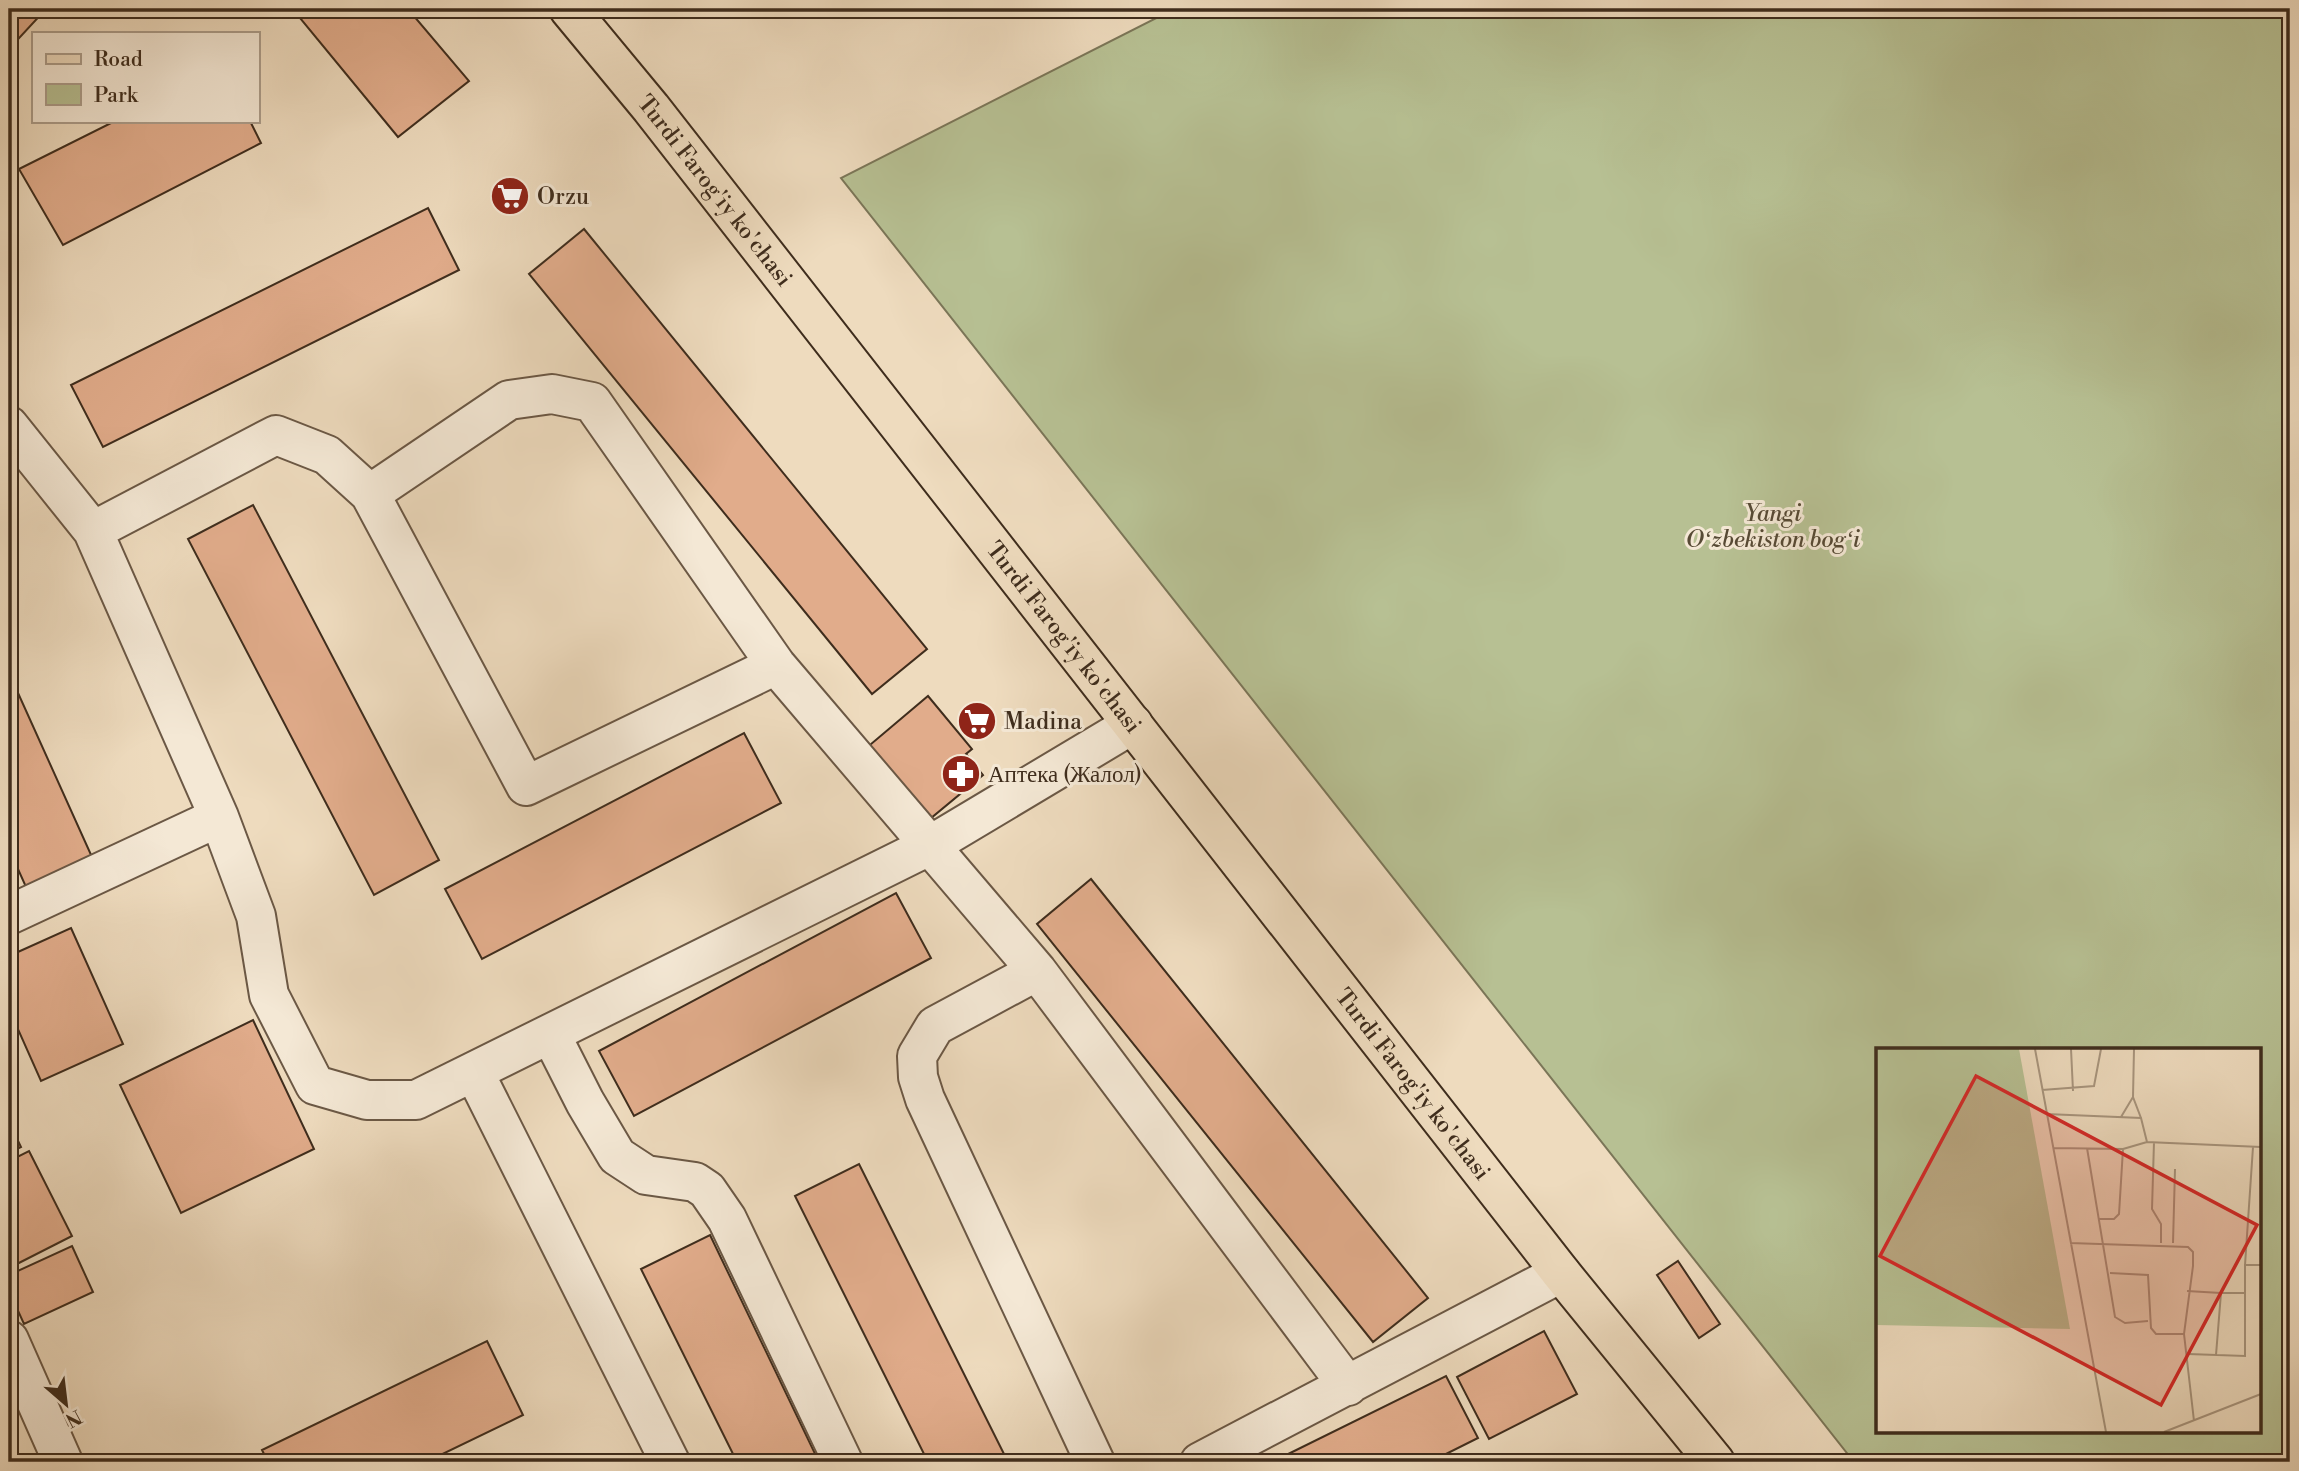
<svg xmlns="http://www.w3.org/2000/svg" width="2299" height="1471" font-family="'Libre Bodoni',serif">
	<rect width="100%" height="100%" fill="#eedbbe"/>
	<filter id="stains"><feTurbulence type="fractalNoise" baseFrequency=".00286" numOctaves="4"/><feColorMatrix values="0 0 0 0 .2 0 0 0 0 .09 0 0 0 0 .02 0 0 0 .5 -.17"/></filter>
	<radialGradient id="worn" r=".72"><stop offset=".6" stop-color="#630" stop-opacity="0"/><stop offset="1" stop-color="#630" stop-opacity=".3"/></radialGradient>
	<!-- green -->
	<path fill="#b7c093" stroke="#7b7658" stroke-width="2" fill-rule="evenodd" d="M1174,9H2290V1462H1854L841,178ZM1877,1049H2259V1431H1877Z"/>
	<!-- building -->
	<path fill="#e1ac8b" stroke="#3f2d1d" stroke-width="2" d="M9,9H46L9,49Z
		M299,9H408L469,81L398,137L295,12Z
		M115,121H250L261,143L63,245L19,169Z
		M428,208L459,270L103,447L71,385Z
		M584,229L927,649L872,694L529,274Z
		M253,505L439,860L374,895L188,539Z
		M9,673L92,857L26,887L9,849Z
		M928,696L972,749L966,754L983,775L919,828L858,755Z
		M744,733L781,803L482,959L445,889Z
		M1091,879L1428,1298L1373,1342L1037,924Z
		M896,893L931,958L634,1116L599,1051Z
		M71,928L123,1044L41,1081L9,1009V956Z
		M253,1020L314,1149L181,1213L120,1085Z
		M9,1122L21,1147L9,1153Z
		M29,1151L72,1236L9,1268V1161Z
		M859,1164L1008,1462H928L795,1196Z
		M710,1235L819,1462H737L641,1269Z
		M72,1246L93,1292L24,1324L9,1291V1275Z
		M1678,1261L1720,1324L1699,1338L1657,1275Z
		M1544,1331L1577,1394L1489,1439L1457,1377Z
		M487,1341L523,1415L426,1462H268L262,1450Z
		M1446,1376L1478,1438L1430,1462H1272Z"/>
	<g fill="none" stroke-linecap="round" stroke-linejoin="round">
		<!-- minor casing -->
		<g stroke="#6b5845" stroke-width="42">
			<path id="minor" d="M9,426L93,531L276,435L327,455L370,494L526,786L776,665
				M370,494L509,400L552,394L592,402L776,665L1037,971L1348,1386
				M93,531L219,817L256,916L269,995L315,1085L367,1100H416L929,846L1133,724
				M9,915L219,817
				M1037,971L935,1026L917,1056L918,1077L925,1099L1095,1462
				M551,1035L585,1102L617,1156L646,1175L695,1182L707,1190L727,1219L843,1462
				M474,1072L670,1462
				M9,1340L63,1462
				M1200,1462L1561,1273"/>
		</g>
		<!-- major casing -->
		<g stroke="#3f2d1d" stroke-width="42">
			<g id="major">
				<path id="s1" d="M569,9L651,108L1561,1273L1715,1462"/>
			</g>
		</g>
		<!-- minor -->
		<use href="#minor" stroke="#f4e8d5" stroke-width="38"/>
		<!-- major -->
		<use href="#major" stroke="#eedbbe" stroke-width="38"/>
	</g>
	<!-- icons -->
	<defs>
		<g id="supermarket-disc" transform="scale(2.0125)"><circle r="9.5" fill="#8f2418" stroke="#f4e8d5"/><path d="M-6-5.5h2.5l.6 2H6L4.5 2H-2.5L-4.4-4H-6ZM-1.5 3.2a1.3 1.3 0 1 0 .1 0ZM3 3.2a1.3 1.3 0 1 0 .1 0Z" fill="#fff"/></g>
		<g id="pharmacy-disc" transform="scale(2.0125)"><circle r="9.5" fill="#8f2418" stroke="#f4e8d5"/><path d="M-2-6h4v4h4v4h-4v4h-4v-4h-4v-4h4Z" fill="#fff"/></g>
	</defs>
	<g fill-rule="evenodd">
		<use href="#supermarket-disc" x="510" y="196"/>
		<use href="#supermarket-disc" x="977" y="721"/>
		<use href="#pharmacy-disc" x="961" y="774"/>
	</g>
	<g text-anchor="middle" stroke-width="6" stroke-linejoin="round" paint-order="stroke">
		<!-- street labels -->
		<g font-size="23" fill="#3f2d1d" stroke="#f4e8d5">
			<text dy="8" stroke="none"><textPath href="#s1" startOffset="233">Turdi Farog'iy ko'chasi</textPath></text>
			<text dy="8" stroke="none"><textPath href="#s1" startOffset="800">Turdi Farog'iy ko'chasi</textPath></text>
			<text dy="8" stroke="none"><textPath href="#s1" startOffset="1367">Turdi Farog'iy ko'chasi</textPath></text>
		</g>
		<!-- poi labels -->
		<g font-size="23" fill="#3f2d1d" stroke="#f4e8d5" text-anchor="start">
			<text x="537" y="204">Orzu</text>
			<text x="1004" y="729">Madina</text>
			<text x="988" y="782">Аптека (Жалол)</text>
		</g>
		<!-- park labels -->
		<g font-size="23" font-style="italic" fill="#574a35" stroke="#f4e8d5">
			<text x="1773" y="521">Yangi<tspan x="1773" dy="26">Oʻzbekiston bogʻi</tspan></text>
		</g>
	</g>
	<!-- overview -->
	<g transform="translate(1876 1048)">
		<rect width="385" height="385" fill="#eedbbe"/>
		<path d="M0,1H143L194,281L0,277Z" fill="#b7c093"/>
		<path fill="none" stroke="#a8957e" stroke-width="2" d="M159,1L230,384M195,1L197,43M258,1L257,49L265,70M166,42L218,38L225,1M170,66L265,70L271,94L385,99M245,69L257,49M278,94L276,161L285,176V195M177,100L247,101L243,166L238,171H222M211,100L239,269L249,275L272,273M247,101L271,94M194,195L312,199L317,204V218L308,286M297,195L299,121M369,217L377,99M234,225L272,227L275,280L280,286H308L318,373M311,243L345,245M312,306L369,308V217H385M340,307L345,245H368M288,384L385,346"/>
		<path fill="#d62828" fill-opacity="0.15" stroke="#d62828" stroke-width="3.5" d="M100,28L381,177L285,357L4,208Z"/>
		<rect width="385" height="385" fill="none" stroke="#3f2d1d" stroke-width="3.5"/>
	</g>
	<!-- margin -->
	<rect width="2299" height="1471" fill="none" stroke="#eedbbe" stroke-width="35"/>
	<rect x="10" y="10" width="2278" height="1450" fill="none" stroke="#3f2d1d" stroke-width="3.5"/>
	<rect x="18" y="18" width="2264" height="1436" fill="none" stroke="#3f2d1d" stroke-width="2"/>
	<!-- legend -->
	<rect x="32" y="32" width="228" height="91" fill="#f4e8d5" stroke="#ac9d8b" stroke-width="2"/>
	<rect x="46" y="54" width="35" height="10" fill="#eedbbe" stroke="#ac9d8b" stroke-width="2"/>
	<text x="94" y="66" font-size="21" fill="#3f2d1d">Road</text>
	<rect x="46" y="84" width="35" height="21" fill="#b7c093" stroke="#ac9d8b" stroke-width="2"/>
	<text x="94" y="102" font-size="21" fill="#3f2d1d">Park</text>
	<!-- north arrow -->
	<g transform="translate(66 1404) rotate(152)" stroke="#f4e8d5" stroke-width="5" paint-order="stroke">
	<path d="M0-5L12 26L0 18L-12 26Z" fill="#3f2d1d"/>
	<text y="-10" font-size="19" font-weight="bold" text-anchor="middle" fill="#3f2d1d">N</text>
	</g>
	<rect width="100%" height="100%" filter="url(#stains)"/>
	<rect width="100%" height="100%" fill="url(#worn)"/>
</svg>
